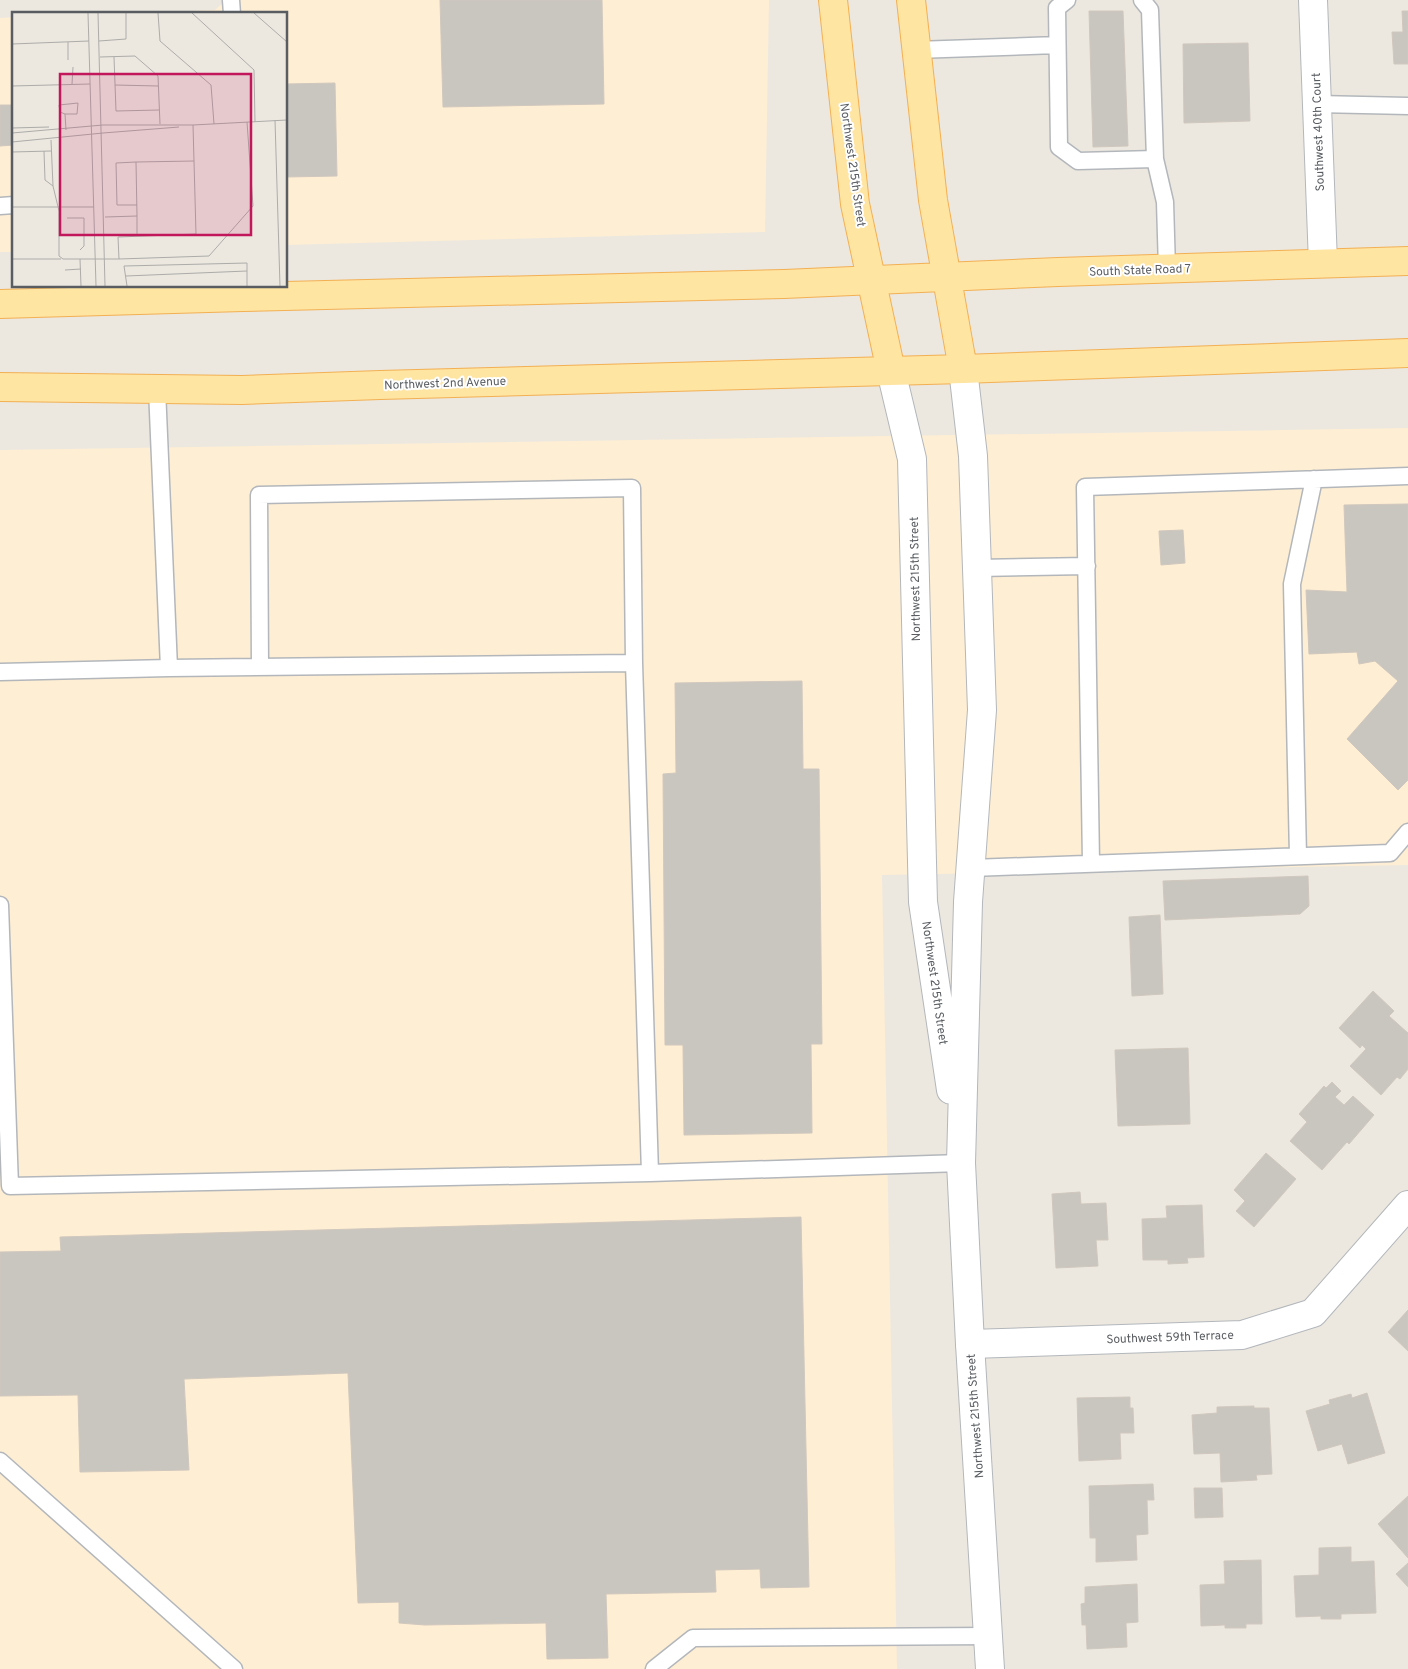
<svg xmlns="http://www.w3.org/2000/svg" width="1408" height="1669" font-family="Overpass,sans-serif">
	<rect width="100%" height="100%" fill="#ece8e0"/>
	<!-- commercial -->
	<path fill="#feeed3" d="M226,0H769L765,232L286,245V14H111L215,10Z
		M14,17V252H0V18Z
		M1408,428V865L882,875L897,1669H0V450Z"/>
	<!-- building -->
	<path fill="#c9c5bf" stroke="#d0c8be" d="M440,0H602L604,104L443,107Z
		M1089,11H1123L1128,146L1093,147Z
		M1402,11H1408V64H1394L1392,32H1403Z
		M1248,43L1250,121L1184,123L1183,44Z
		M335,83L337,176L286,177V84Z
		M0,105H14V145L0,146Z
		M1408,504V780L1398,790L1347,739L1398,681L1375,661L1359,664L1357,652L1309,654L1306,590L1347,592L1344,505Z
		M1183,530L1185,563L1161,565L1159,531Z
		M802,681L803,769H819L822,1044H811L812,1133L684,1135L683,1045H665L663,774L676,773L675,683Z
		M1308,876L1309,906L1300,914L1165,920L1163,881Z
		M1160,915L1163,994L1132,996L1129,917Z
		M1373,991L1394,1011L1389,1016L1408,1033V1069L1400,1079L1397,1077L1381,1095L1350,1066L1366,1049L1362,1045L1360,1048L1339,1028Z
		M1188,1048L1190,1124L1118,1126L1115,1050Z
		M1332,1082L1341,1091L1335,1097L1344,1105L1353,1096L1374,1115L1349,1144L1347,1142L1322,1170L1290,1141L1307,1122L1299,1114L1324,1086L1326,1088Z
		M1266,1153L1296,1179L1254,1227L1236,1211L1245,1201L1234,1190Z
		M1080,1192L1081,1204L1106,1203L1108,1240H1096L1098,1266L1056,1268L1052,1194Z
		M1202,1205L1204,1257L1187,1258L1188,1263L1168,1264V1260H1143L1142,1219L1167,1218L1166,1206Z
		M801,1217L809,1587L761,1588L760,1569L715,1570L716,1592L606,1594L608,1658L547,1659L546,1623L425,1625L399,1623V1602L358,1603L348,1373L184,1379L189,1470L80,1472L78,1395L0,1396V1252L61,1251L60,1237Z
		M1408,1310V1351L1388,1332Z
		M1367,1393L1385,1453L1348,1464L1342,1444L1318,1451L1306,1411L1330,1404L1329,1400L1351,1394L1352,1398Z
		M1130,1397V1408H1133L1134,1433H1120L1121,1459L1079,1461L1077,1398Z
		M1254,1406V1408H1269L1272,1474L1256,1475L1257,1480L1221,1482L1220,1453L1194,1454L1192,1415L1217,1413V1407Z
		M1153,1484L1154,1500H1147L1148,1534L1136,1535L1137,1560L1096,1562V1538H1090L1089,1486Z
		M1194,1488H1222L1223,1517L1195,1518Z
		M1408,1496V1558L1378,1524Z
		M1351,1547V1562L1374,1561L1376,1613L1341,1614V1619H1321V1616L1296,1617L1294,1576L1319,1575V1548Z
		M1261,1560L1262,1624H1246V1628H1225V1625L1201,1626L1200,1585L1225,1584L1224,1561Z
		M1408,1563V1587L1396,1574Z
		M1137,1584L1138,1622L1126,1623L1127,1647L1087,1649L1086,1625H1082L1081,1604L1085,1603V1587Z"/>
	<g fill="none" stroke-linecap="round" stroke-linejoin="round">
		<!-- service casing -->
		<g stroke="#b3b7bb" stroke-width="19">
			<path id="service" d="M231,0L232,14
				M1067,0L1057,8L1059,147L1078,161L1155,159L1150,10L1142,0
				M916,50L1057,45
				M1317,104L1408,106
				M1155,159L1165,202L1167,269
				M0,206L14,205
				M157,389L169,668L634,663L650,1173
				M977,568L1087,566
				M260,667L259,495L632,488L634,663
				M0,672L169,668
				M1298,856L1292,584L1314,479
				M1091,863L1085,487L1408,476
				M972,868L1390,853L1408,832
				M0,905L10,1186L650,1173L961,1163
				M0,1461L234,1669
				M654,1669L693,1638L989,1636"/>
		</g>
		<!-- minor casing -->
		<g stroke="#b3b7bb" stroke-width="30">
			<path id="minor" d="M1313,0L1323,263
				M970,1344L1242,1335L1313,1313L1408,1205"/>
		</g>
		<!-- tertiary casing -->
		<g stroke="#b3b7bb" stroke-width="30">
			<path id="tertiary" d="M963,369L973,456L982,710L968,902L961,1163L970,1344L990,1669
				M891,371L912,459L923,902L951,1090"/>
		</g>
		<!-- primary casing -->
		<g stroke="#f2b053" stroke-width="30">
			<path id="primary" d="M833,0L855,204L891,371
				M911,0L933,200L963,369
				M0,304L243,297L784,284L1058,272L1408,261
				M0,387L242,390L380,385L963,369L1408,353"/>
		</g>
		<!-- service -->
		<use href="#service" stroke="#fff" stroke-width="16"/>
		<!-- minor -->
		<use href="#minor" stroke="#fff" stroke-width="28"/>
		<!-- tertiary -->
		<use href="#tertiary" stroke="#fff" stroke-width="28"/>
		<!-- primary -->
		<use href="#primary" stroke="#ffe4a2" stroke-width="28"/>
	</g>
	<g text-anchor="middle" stroke-width="4" stroke-linejoin="round" paint-order="stroke">
		<!-- street labels -->
		<g font-size="12" fill="#595d61" stroke="#fff">
			<text transform="translate(1318 132) rotate(-92)" y="4">Southwest 40th Court</text>
			<text transform="translate(853 165) rotate(82)" y="4">Northwest 215th Street</text>
			<text transform="translate(1140 270) rotate(-2)" y="4">South State Road 7</text>
			<text transform="translate(445 383) rotate(-2)" y="4">Northwest 2nd Avenue</text>
			<text transform="translate(915 579) rotate(-91)" y="4">Northwest 215th Street</text>
			<text transform="translate(935 983) rotate(82)" y="4">Northwest 215th Street</text>
			<text transform="translate(1170 1337) rotate(-2)" y="4">Southwest 59th Terrace</text>
			<text transform="translate(975 1416) rotate(-94)" y="4">Northwest 215th Street</text>
		</g>
	</g>
	<!-- overview -->
	<g transform="translate(12 12)">
		<rect width="275" height="275" fill="#ece8e0"/>
		<path fill="none" stroke="#adaca9" stroke-width="1" d="M76,1L84,274M86,1L93,274M146,1L148,29L199,73L202,112M180,1L242,58L243,110M242,1L275,30M87,29L114,27V1M0,32L77,29M88,45L123,44L146,64L148,112M102,45L104,99L147,98M56,48V30M60,72L61,55M103,73L146,74M0,74L78,72M53,102L48,100L47,93L66,91L65,102H53L54,118M263,108L268,274M91,113H181L275,108M0,116L37,115M0,121L91,113M91,121L167,115M39,128L41,174L47,199V244L51,247H107L106,225L184,222L181,113M0,130L91,121M32,139L33,168L41,174M0,140L39,139M124,150L104,151L105,193H125M0,195H82M125,204V224M93,205L125,204L124,150L182,149M55,206H72V234L68,238M0,247H49M68,247L69,274M107,247L197,244L241,194L235,110M112,254L235,251V274M112,254L115,274M53,258L69,257M114,264L235,259"/>
		<path fill="#c2185b" fill-opacity="0.15" stroke="#c2185b" stroke-width="2.5" d="M48,62H239V223H48Z"/>
		<rect width="275" height="275" fill="none" stroke="#595d61" stroke-width="2.5"/>
	</g>
</svg>
